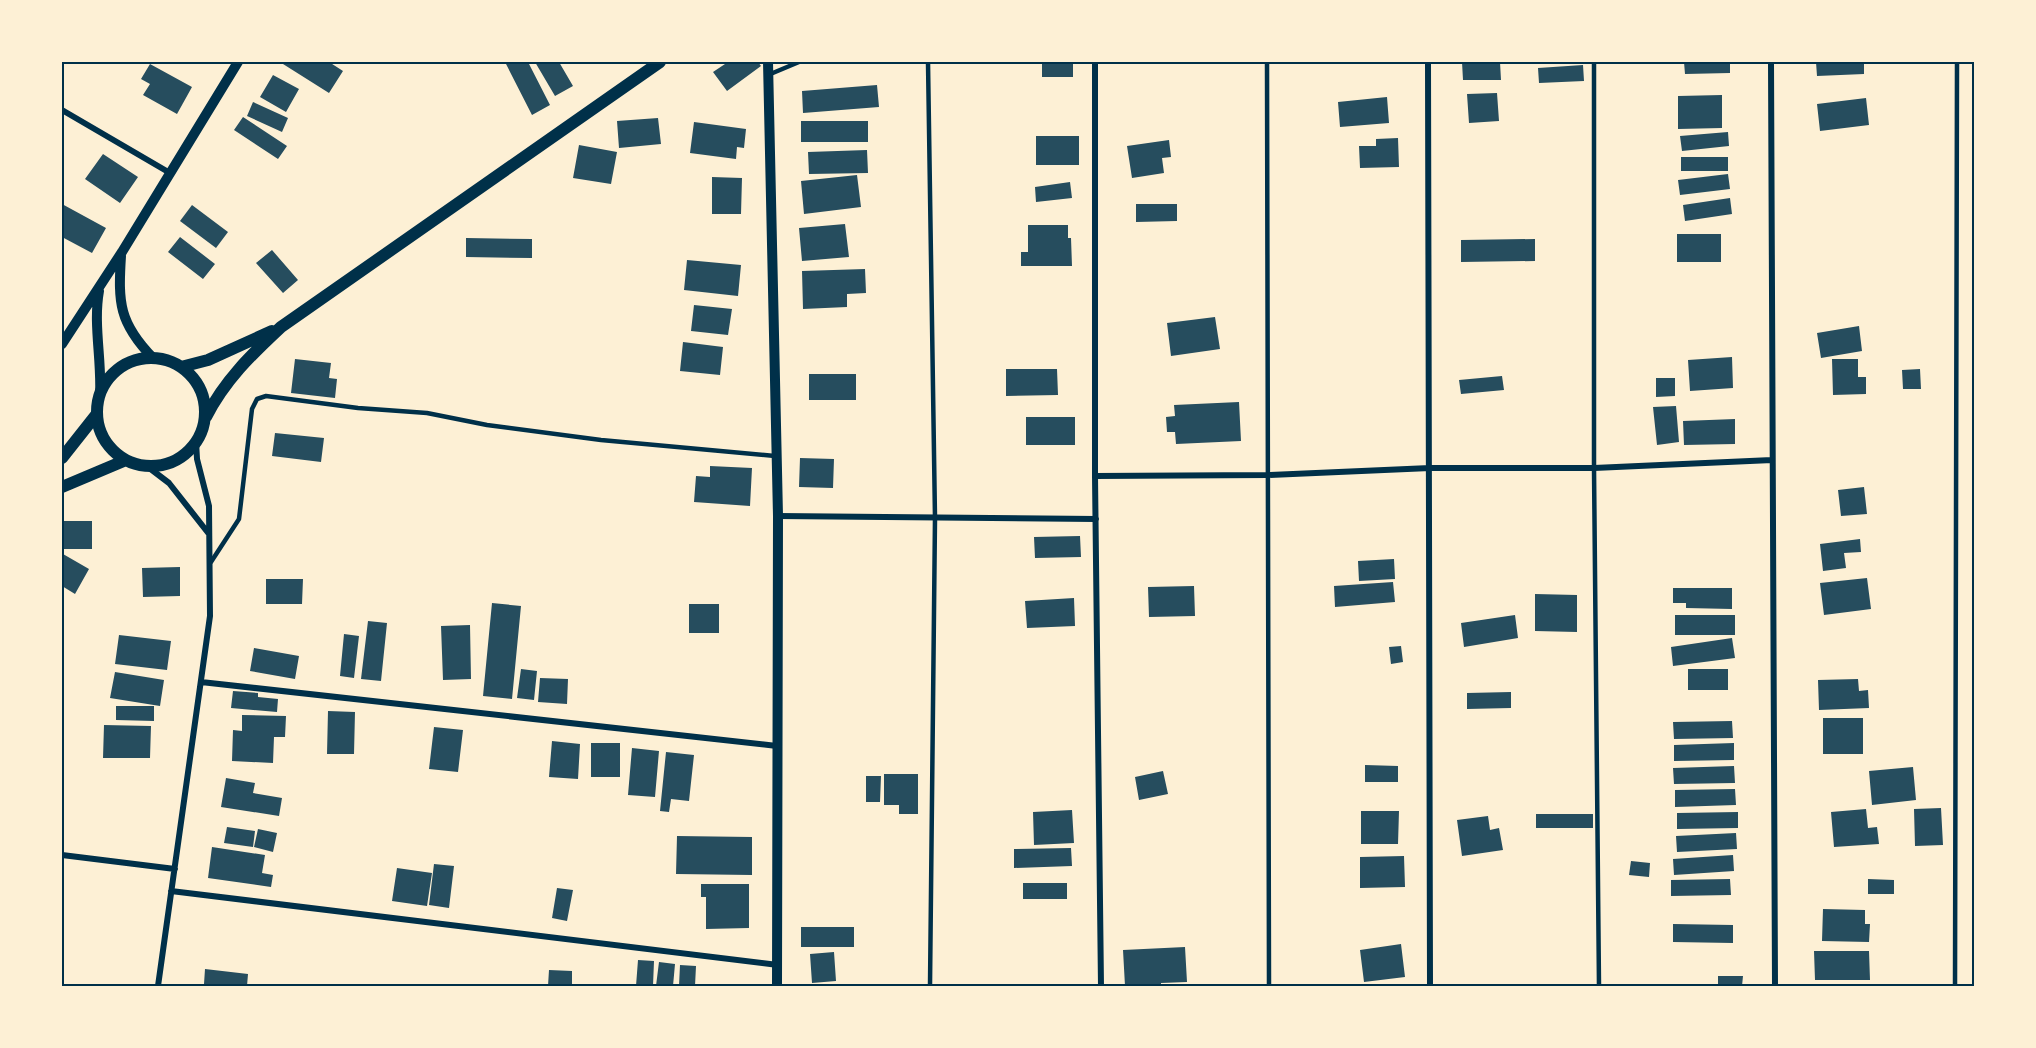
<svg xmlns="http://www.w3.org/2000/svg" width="2036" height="1048" font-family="'Open Sans',sans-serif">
	<rect width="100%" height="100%" fill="#fdf0d5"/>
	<!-- building -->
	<path fill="#264d5e" d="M284,62H329L343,71L329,93L283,64Z
		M505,62H528L550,105L532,115Z
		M535,62H559L573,86L555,96Z
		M728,62H758L761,66L727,91L713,72Z
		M1042,62H1073V77H1042Z
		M1462,62H1500L1501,80H1463Z
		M1684,62H1730V73L1685,74Z
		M1816,62H1864V74L1817,76Z
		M150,64L192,87L177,114L143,95L150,84L141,79Z
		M1583,65L1584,81L1539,83L1538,68Z
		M273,75L299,89L286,112L260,97Z
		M877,85L879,107L803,113L802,91Z
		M1497,93L1499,121L1469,123L1467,94Z
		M1722,95V128L1678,129V96Z
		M1387,97L1389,123L1340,127L1338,102Z
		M1866,98L1869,125L1820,131L1817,104Z
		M253,102L288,118L282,132L247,116Z
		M243,117L287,146L278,159L234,130Z
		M658,118L661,144L619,148L617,121Z
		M801,121H868V142H801Z
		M694,122L746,129L744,148L737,147L736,159L690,153Z
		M1728,132L1729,146L1682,151L1680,136Z
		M1036,136H1079V165H1036Z
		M1398,138L1399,167L1360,168L1359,146H1376V139Z
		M1169,140L1171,157L1162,158L1164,173L1132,178L1127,146Z
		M579,145L617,152L611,184L573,178Z
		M867,150L868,173L809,174L808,152Z
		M103,154L138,177L120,203L85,179Z
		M1681,157H1728V171H1681Z
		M1728,174L1730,189L1680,195L1678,180Z
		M857,175L861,207L804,214L801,181Z
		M712,177L742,178L741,214H712Z
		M1070,182L1072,198L1036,202L1035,187Z
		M1730,198L1732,214L1685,221L1683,205Z
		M62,204L106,228L92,253L62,237Z
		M1136,204H1177V221L1136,222Z
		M192,205L228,232L216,248L180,221Z
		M845,224L849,257L802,261L799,228Z
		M1028,225H1068V238H1071L1072,266H1021V252H1028Z
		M1677,234H1721V262H1677Z
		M180,237L215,264L203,279L168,252Z
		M466,238L532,239V258L466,257Z
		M1535,239V261L1461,262V240Z
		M272,250L298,280L283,293L256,263Z
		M687,260L741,265L738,296L684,290Z
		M865,269L866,293L847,294V307L803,309L802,271Z
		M694,305L732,309L728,335L691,331Z
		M1215,317L1220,349L1171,356L1167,323Z
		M1859,326L1862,351L1821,358L1817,333Z
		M683,342L723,347L720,375L680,371Z
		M1732,357L1733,388L1690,391L1688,360Z
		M295,359L331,363L329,378L337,379L335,398L291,393Z
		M1832,359H1858V377H1866V394L1833,395Z
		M1006,369H1057L1058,395L1006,396Z
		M1920,369L1921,389H1903L1902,370Z
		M809,374H856V400H809Z
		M1502,376L1504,390L1461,394L1459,380Z
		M1656,378H1675V396L1656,397Z
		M1239,402L1241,441L1176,444L1175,432H1167L1166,417L1175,416L1174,405Z
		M1676,406L1679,442L1657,445L1653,407Z
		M1026,417H1075V445H1026Z
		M1735,419V444L1684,445L1683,421Z
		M275,433L324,438L321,462L272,456Z
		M800,458L834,459L833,488L799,487Z
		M710,466L752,468L750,506L694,502L696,476L710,477Z
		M1864,487L1867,514L1841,516L1838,490Z
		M62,521H92V549H62Z
		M1080,536L1081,557L1035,558L1034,537Z
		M1860,539L1861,552L1844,553L1846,568L1823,571L1820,544Z
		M63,554L89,569L75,594L62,586Z
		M1394,559L1395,579L1359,581L1358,561Z
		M180,567V596L143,597L142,568Z
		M1867,578L1871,609L1824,615L1820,583Z
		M266,579H303L302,604H266Z
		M1393,582L1395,602L1335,607L1334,586Z
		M1194,586L1195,616L1149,617L1148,587Z
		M1673,588H1732V609L1686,608V603H1673Z
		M1535,594L1577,595V632L1535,631Z
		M1074,598L1075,626L1027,628L1025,601Z
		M492,603L521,606L512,699L483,696Z
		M689,604H719V633H689Z
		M1515,615L1518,638L1464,647L1461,623Z
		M1675,615H1735V635H1675Z
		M368,621L387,623L381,681L361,679Z
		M470,625L471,679L443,680L441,626Z
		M344,634L359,636L354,678L340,676Z
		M119,635L171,641L167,670L115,664Z
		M1732,638L1735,658L1673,666L1671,647Z
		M1401,646L1403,662L1391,664L1389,647Z
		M254,648L299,656L295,679L250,671Z
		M521,669L537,671L534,700L517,698Z
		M1688,669H1728V690H1688Z
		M115,672L164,680L160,706L110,698Z
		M540,678L568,679L567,704L538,702Z
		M1858,679L1859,691L1868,690L1869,708L1819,710L1818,680Z
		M233,691L258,693V697L278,699L277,712L231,708Z
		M1511,692V708L1467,709V693Z
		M116,706H154V721L116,720Z
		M328,711L355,712L354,754H327Z
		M242,715L286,716L285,737H274L273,763L232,761L233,730L242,731Z
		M1823,718H1863V754H1823Z
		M1732,721L1733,738L1674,739L1673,722Z
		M104,725L151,726L150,758H103Z
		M434,727L463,730L458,772L429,769Z
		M552,741L580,744L578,779L549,777Z
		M591,743H620V777H591Z
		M1734,743V760L1674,761V745Z
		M632,748L659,751L655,797L628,795Z
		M666,752L694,755L689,801L671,799L669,812L660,811Z
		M1365,765L1398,766V782H1365Z
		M1734,766L1735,783L1674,784L1673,768Z
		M1913,767L1916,800L1872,805L1869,771Z
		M1163,771L1168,794L1139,800L1135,777Z
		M884,774H918V814H899V805H884Z
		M866,776H881L880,802H866Z
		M226,778L255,783L253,793L282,798L279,816L221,807Z
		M1735,789L1736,805L1675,807V790Z
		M1941,808L1943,845L1915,846L1914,809Z
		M1866,809L1868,828L1877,827L1879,844L1834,847L1831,812Z
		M1072,810L1074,843L1034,845L1033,812Z
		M1361,811H1399L1398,844H1361Z
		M1738,812V828L1677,829V813Z
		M1536,814H1593V828H1536Z
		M1488,816L1490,830L1499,828L1503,850L1462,856L1457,820Z
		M227,827L255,831L253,847L224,843Z
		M258,829L277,833L273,852L254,847Z
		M1736,833L1737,849L1677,852L1676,836Z
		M677,836L752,837V875L676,874Z
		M212,847L265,855L262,873L273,875L271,887L208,878Z
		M1071,848L1072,866L1014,868V849Z
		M1733,855L1734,871L1674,875L1673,859Z
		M1404,856L1405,887L1360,888V857Z
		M1631,861L1650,863L1649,877L1629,875Z
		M434,864L454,866L449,908L429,905Z
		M397,868L432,873L427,906L392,901Z
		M1730,879L1731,895L1671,896V880Z
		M1868,879L1894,880V894H1868Z
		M1023,883H1067V899H1023Z
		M701,884H749V928L706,929V897H701Z
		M557,888L573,890L567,921L552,918Z
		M1823,909L1865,910V924H1870L1869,942L1822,941Z
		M1673,924L1733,925V943L1673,942Z
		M801,927H854V947H801Z
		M1401,944L1405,977L1364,982L1360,950Z
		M1185,947L1187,982L1161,983V986H1125L1123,950Z
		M1814,951H1869L1870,980H1815Z
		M834,952L836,981L812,983L810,954Z
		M638,960L654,961L653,986H636Z
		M659,962L675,964L673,986H656Z
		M680,965L696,966L695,986H679Z
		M205,969L248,974L247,986L204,984Z
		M549,970L572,971V986H548Z
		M1718,976H1743L1742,986H1718Z"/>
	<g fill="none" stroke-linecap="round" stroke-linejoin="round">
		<!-- service -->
		<path stroke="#003049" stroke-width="4.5" d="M928,62L935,518L930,986
			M1267,62L1269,986
			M1594,62V468L1599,986
			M768,75L799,62
			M211,562L239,519L252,409L257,399L266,396L358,408L427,413L487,425L601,440L775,456
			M1955,986L1957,62"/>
		<!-- minor -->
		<path stroke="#003049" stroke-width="6" d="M1095,62V476L1101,986
			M1428,62L1430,986
			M1771,62L1775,986
			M62,110L170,173
			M148,467L169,483L209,534
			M1095,476L1268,475L1430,468H1594L1772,460
			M778,516L1096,519
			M201,682L777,746
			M62,855L175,869
			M171,891L778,965
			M158,986L210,616L209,506L197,459L196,441"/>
		<!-- tertiary -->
		<path stroke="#003049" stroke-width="10" d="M768,62L778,516L777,986
			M121,256C118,303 119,323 153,358
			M99,291C93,325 102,360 100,395
			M62,344L122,252L238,62"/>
		<!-- secondary -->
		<path stroke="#003049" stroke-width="12" d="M97 412a54 54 0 1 1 108 0a54 54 0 1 1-108 0Z
			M181,367L208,360L272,331
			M206,417C225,380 251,355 281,327L660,62
			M62,458L96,415
			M62,487L126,460"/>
	</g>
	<!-- border -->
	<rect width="2036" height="1048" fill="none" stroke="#fdf0d5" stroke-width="126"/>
	<rect x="63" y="63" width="1910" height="922" fill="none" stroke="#003049" stroke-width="2"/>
</svg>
